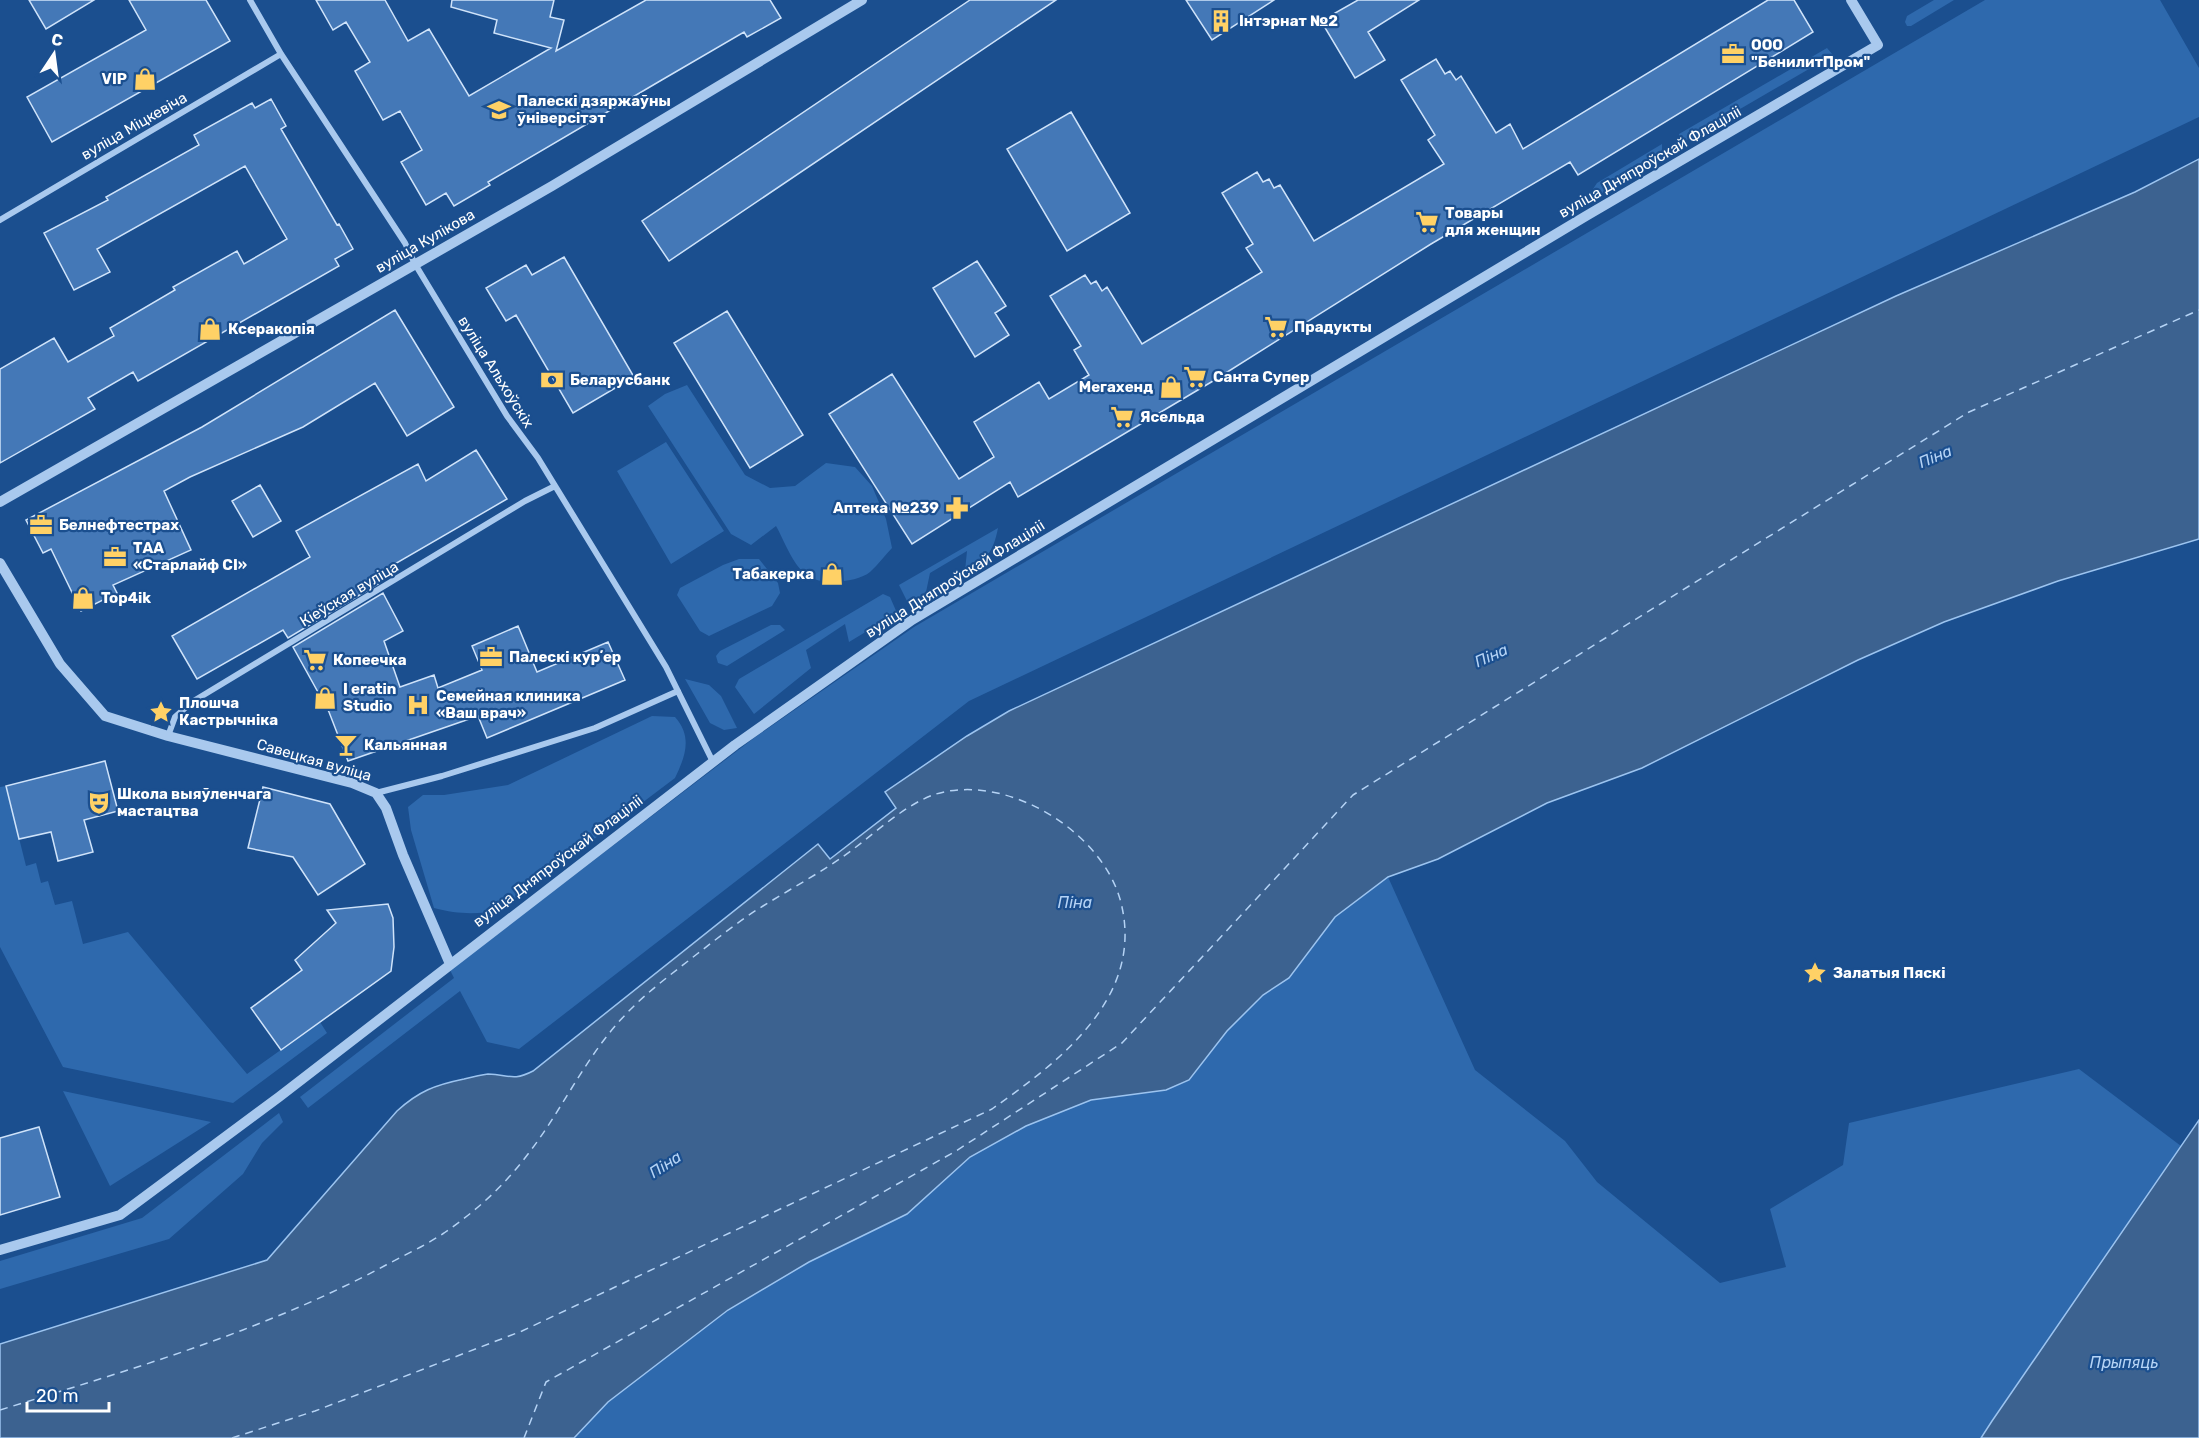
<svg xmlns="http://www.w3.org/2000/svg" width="2199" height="1438" font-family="Rubik,sans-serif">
	<rect width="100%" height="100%" fill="#1b4f8f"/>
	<!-- green -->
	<path fill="#2e69ad" d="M1934,0H1954L1911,26H1907L1905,22L1907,16Z
		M1985,0H2160L2199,68V117L969,701L519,1049L487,1042L460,991L308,1108L300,1097L454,978L450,970L754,738L914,627Z
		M1827,48L1833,55L1680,144L1679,134Z
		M1662,144V157L1597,196L1593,189L1597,183Z
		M687,385L745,475L770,488L795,486L826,463L855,467L872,486L886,519L892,548C885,555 878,565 870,572C858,582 822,586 808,576C793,566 785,542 776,526L751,545L731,534L648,406L665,394Z
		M666,442L724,531L671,564L617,471Z
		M998,528C993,553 987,559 965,571L967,551L930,573L925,597L909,605L899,585Z
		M739,559H759L778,583L780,593L772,606L709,636L700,631L677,595L680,588L723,565Z
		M883,594L890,597L897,613L849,642L845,624L806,650L811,668L754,714L735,687L739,679Z
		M771,625H780L785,630L727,666L718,663L716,656L720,651Z
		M685,679L709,685L721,696L737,728L724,730L710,723Z
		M652,716L675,717C693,737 685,757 675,778L500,910C475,915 458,914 434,908L411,830L408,807L423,795H444L508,785Z
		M6,786L26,866L36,863L41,883L48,881L55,905L72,901L83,944L128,932L247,1074L320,1022L327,1033L233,1103L63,1067L0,947V787Z
		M1388,877L1475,1070L1565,1141L1597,1182L1720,1283L1786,1267L1770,1209L1843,1165L1849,1123L2079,1069L2181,1146L1981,1438H574L608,1402L728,1310L809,1262L907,1214L970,1157L1026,1126L1091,1100L1166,1090L1189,1080L1227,1031L1263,995L1289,978L1335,917Z
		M63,1091L211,1122L110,1186Z
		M279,1113L283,1122L262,1143L243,1174L169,1239L0,1289V1261L142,1218Z"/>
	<!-- water -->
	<path fill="#3c6290" stroke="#9cc4f0" stroke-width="1.5" d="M2199,159V539L2058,581L1944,622L1858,660L1642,768L1547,803L1438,859L1388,877L1335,917L1289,978L1263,995L1227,1031L1189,1080L1166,1090L1091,1100L1026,1126L970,1157L907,1214L809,1262L728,1310L608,1402L574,1438H0V1344L267,1260L397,1111C419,1091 435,1085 464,1079C472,1077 480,1075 488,1074C508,1074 512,1082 533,1071L818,844L830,859L896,808L885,792L967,736L1009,711L1896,296L2135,192Z
		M2199,1120V1438H1981L1992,1421Z"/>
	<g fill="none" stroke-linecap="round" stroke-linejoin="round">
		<!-- ferry -->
		<path stroke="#b5d3f5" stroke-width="1.5" stroke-dasharray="8 6" stroke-linecap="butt" d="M0,1410C132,1369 264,1331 386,1265C405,1255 426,1245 444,1233C476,1211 504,1186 528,1154C563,1109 586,1055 627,1013C648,991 673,973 697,954C718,938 740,920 763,906C789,890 816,875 841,858C869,839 904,804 936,794C1006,773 1100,830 1120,899C1147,996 1060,1061 992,1109L522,1331L315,1411L232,1438
			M524,1438L546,1382L956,1151L1122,1043L1353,795L1969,412L2199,310"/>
	</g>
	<!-- building -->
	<path fill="#4478b7" stroke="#cfe3fa" stroke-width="1.5" d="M29,0H94L46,29Z
		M129,0H206L230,41L52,142L27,97L146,30Z
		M316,0H385L408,41L429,29L469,96L551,48L494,33L497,20L451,7L452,0H554L550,17L564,20L556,51L646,0H770L781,18L747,37L744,32L660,81L488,182L490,185L454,206L446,193L426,205L401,162L422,150L400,111L383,120L355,71L370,62L346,22L333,30Z
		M970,0H1056L669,261L642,221Z
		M1186,0H1274L1212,40Z
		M1358,0H1419L1368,32L1385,60L1355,78L1321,21Z
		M1768,0H1794L1813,32L1578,175L1570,162L1431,244L1213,381L1018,497L1010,482L912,544L829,414L892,374L959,479L994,457L974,422L1039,382L1049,399L1089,375L1074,350L1081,346L1050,296L1085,275L1091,284L1096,281L1102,291L1107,287L1142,344L1262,272L1246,248L1253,244L1222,193L1257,172L1263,182L1269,179L1274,188L1280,185L1314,241L1444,164L1428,140L1435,135L1401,80L1436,59L1445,74L1450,71L1456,80L1461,76L1496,133L1510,124L1523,149Z
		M271,99L286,126L281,129L337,225L339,224L353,249L335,259L339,266L138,381L133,372L88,398L95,409L0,463V369L54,338L68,362L114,336L110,328L175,290L173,287L237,251L244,264L287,239L245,166L97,249L110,272L74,290L44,233L108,200L106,197L199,145L194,135L252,103L255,108Z
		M1071,112L1130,213L1067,251L1007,149Z
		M564,257L634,377L573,413L516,315L506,321L486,288L526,265L532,275Z
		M977,261L1006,306L995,313L1009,335L975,357L933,288Z
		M395,310L454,407L407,436L375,383L303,427L190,477L164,491L191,550L113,585L117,593L81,611L51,549L43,553L26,520L202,427Z
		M727,311L803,435L750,468L674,343Z
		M476,450L507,499L374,576L378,584L288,638L283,630L197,679L172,636L310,557L296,531L418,464L426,481Z
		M260,485L281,521L253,537L232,501Z
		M383,593L403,631L384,641L400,687L434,675L438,688L482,670L472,646L518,626L537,672L608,642L625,680L487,738L478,716L348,761L329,712L293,647Z
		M105,761L118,811L84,820L93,852L58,861L51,832L19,839L6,786Z
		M263,787L330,804L365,864L318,895L293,857L248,848Z
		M388,904L393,918L394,947L391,971L281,1050L251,1008L302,970L295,960L336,923L327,910Z
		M39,1127L60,1197L0,1215V1138Z"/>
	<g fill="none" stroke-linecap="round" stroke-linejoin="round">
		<!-- minor -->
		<path stroke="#a9c9ee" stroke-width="6" d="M250,0L281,54L405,243L415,264L507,416L538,458L666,667L713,762
			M0,220L281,54
			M168,736L175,717L192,702L525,501L555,486
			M376,793L442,776L595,728L678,691"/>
		<!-- tertiary -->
		<path stroke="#a9c9ee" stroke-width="10" d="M0,502L552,186L862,0
			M0,563L60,664L105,716L168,736L352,783L376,793L386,808L403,855L450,964
			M0,1250L120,1215L279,1097L735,745L912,620L1586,216L1878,45L1851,0"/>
	</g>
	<!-- icons -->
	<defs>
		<g id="building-bare" transform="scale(1.8)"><path d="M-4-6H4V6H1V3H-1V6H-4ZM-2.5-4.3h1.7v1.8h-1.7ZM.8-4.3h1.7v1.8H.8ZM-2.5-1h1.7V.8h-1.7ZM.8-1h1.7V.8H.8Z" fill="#ffd166" stroke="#1b4f8f" stroke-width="2.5" paint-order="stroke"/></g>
		<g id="office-bare" transform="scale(1.8)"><path d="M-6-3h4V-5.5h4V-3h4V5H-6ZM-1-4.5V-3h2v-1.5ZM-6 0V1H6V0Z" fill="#ffd166" stroke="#1b4f8f" stroke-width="2.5" paint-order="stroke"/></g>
		<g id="shop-bare" transform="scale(1.8)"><path d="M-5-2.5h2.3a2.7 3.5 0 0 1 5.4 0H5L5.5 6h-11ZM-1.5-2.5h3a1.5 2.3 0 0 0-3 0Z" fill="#ffd166" stroke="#1b4f8f" stroke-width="2.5" paint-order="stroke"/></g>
		<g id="university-bare" transform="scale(1.8)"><path d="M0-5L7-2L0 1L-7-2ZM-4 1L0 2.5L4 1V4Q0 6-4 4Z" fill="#ffd166" stroke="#1b4f8f" stroke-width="2.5" paint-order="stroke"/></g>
		<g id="supermarket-bare" transform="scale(1.8)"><path d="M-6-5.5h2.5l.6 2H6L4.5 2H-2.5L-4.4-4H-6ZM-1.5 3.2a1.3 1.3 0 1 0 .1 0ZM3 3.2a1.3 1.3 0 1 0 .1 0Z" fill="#ffd166" stroke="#1b4f8f" stroke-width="2.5" paint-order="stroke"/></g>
		<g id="bank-bare" transform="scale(1.8)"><path d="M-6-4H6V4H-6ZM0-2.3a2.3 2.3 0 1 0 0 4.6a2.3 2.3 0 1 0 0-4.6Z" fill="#ffd166" stroke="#1b4f8f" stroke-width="2.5" paint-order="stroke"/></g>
		<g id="pharmacy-bare" transform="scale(1.8)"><path d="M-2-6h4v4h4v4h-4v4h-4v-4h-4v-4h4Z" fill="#ffd166" stroke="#1b4f8f" stroke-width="2.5" paint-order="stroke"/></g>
		<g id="hospital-bare" transform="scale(1.8)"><path d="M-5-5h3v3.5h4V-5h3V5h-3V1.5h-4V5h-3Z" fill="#ffd166" stroke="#1b4f8f" stroke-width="2.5" paint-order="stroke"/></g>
		<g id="sight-bare" transform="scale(1.8)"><path d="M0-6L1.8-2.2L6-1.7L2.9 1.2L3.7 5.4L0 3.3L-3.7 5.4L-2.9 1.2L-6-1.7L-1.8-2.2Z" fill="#ffd166" stroke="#1b4f8f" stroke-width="2.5" paint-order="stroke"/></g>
		<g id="bar-bare" transform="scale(1.8)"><path d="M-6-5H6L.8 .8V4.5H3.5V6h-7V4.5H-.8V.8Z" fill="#ffd166" stroke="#1b4f8f" stroke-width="2.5" paint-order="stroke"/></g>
		<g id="theatre-bare" transform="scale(1.8)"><path d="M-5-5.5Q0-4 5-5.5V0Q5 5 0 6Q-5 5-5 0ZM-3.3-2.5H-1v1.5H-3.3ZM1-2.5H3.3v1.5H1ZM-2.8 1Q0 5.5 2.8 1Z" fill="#ffd166" stroke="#1b4f8f" stroke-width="2.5" paint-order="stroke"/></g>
	</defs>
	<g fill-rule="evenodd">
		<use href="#building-bare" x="1221" y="21"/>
		<use href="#office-bare" x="1733" y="54"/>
		<use href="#shop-bare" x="145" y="79"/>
		<use href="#university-bare" x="499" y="110"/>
		<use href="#supermarket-bare" x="1427" y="222"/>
		<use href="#supermarket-bare" x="1276" y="327"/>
		<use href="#shop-bare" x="210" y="329"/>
		<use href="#supermarket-bare" x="1195" y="377"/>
		<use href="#bank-bare" x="552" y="380"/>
		<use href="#shop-bare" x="1171" y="387"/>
		<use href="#supermarket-bare" x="1122" y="417"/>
		<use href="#pharmacy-bare" x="957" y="508"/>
		<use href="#office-bare" x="41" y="525"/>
		<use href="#office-bare" x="115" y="557"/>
		<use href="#shop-bare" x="832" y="574"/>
		<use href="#shop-bare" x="83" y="598"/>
		<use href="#office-bare" x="491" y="657"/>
		<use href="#supermarket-bare" x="315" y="660"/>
		<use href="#shop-bare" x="325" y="698"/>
		<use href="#hospital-bare" x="418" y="705"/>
		<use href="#sight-bare" x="161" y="712"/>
		<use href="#bar-bare" x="346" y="745"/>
		<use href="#theatre-bare" x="99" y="803"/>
		<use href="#sight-bare" x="1815" y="973"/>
	</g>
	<g text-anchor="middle" stroke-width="4.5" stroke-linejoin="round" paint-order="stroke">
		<!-- poi labels -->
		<g font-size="15" font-weight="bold" fill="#fff" stroke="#1b4f8f" text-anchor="start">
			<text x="1239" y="26">Інтэрнат №2</text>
			<text x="1751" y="50">ООО<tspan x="1751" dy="17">"БенилитПром"</tspan></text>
			<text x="127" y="84" text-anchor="end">VIP</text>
			<text x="517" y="106">Палескі дзяржаўны<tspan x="517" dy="17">ўніверсітэт</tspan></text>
			<text x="1445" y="218">Товары<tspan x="1445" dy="17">для женщин</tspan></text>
			<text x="1294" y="332">Прадукты</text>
			<text x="228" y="334">Ксеракопія</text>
			<text x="1213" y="382">Санта Супер</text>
			<text x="570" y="385">Беларусбанк</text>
			<text x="1153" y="392" text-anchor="end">Мегахенд</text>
			<text x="1140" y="422">Ясельда</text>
			<text x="939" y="513" text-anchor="end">Аптека №239</text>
			<text x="59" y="530">Белнефтестрах</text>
			<text x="133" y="553">ТАА<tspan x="133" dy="17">«Старлайф СІ»</tspan></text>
			<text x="814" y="579" text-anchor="end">Табакерка</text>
			<text x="101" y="603">Top4ik</text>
			<text x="509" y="662">Палескі курʼер</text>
			<text x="333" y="665">Копеечка</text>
			<text x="343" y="694">I eratin<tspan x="343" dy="17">Studio</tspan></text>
			<text x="436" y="701">Семейная клиника<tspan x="436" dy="17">«Ваш врач»</tspan></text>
			<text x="179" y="708">Плошча<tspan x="179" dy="17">Кастрычніка</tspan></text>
			<text x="364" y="750">Кальянная</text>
			<text x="117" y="799">Школа выяўленчага<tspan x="117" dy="17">мастацтва</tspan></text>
			<text x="1833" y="978">Залатыя Пяскі</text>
		</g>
		<!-- street labels -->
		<g font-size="15" fill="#fff" stroke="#1b4f8f">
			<text transform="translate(134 126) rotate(-30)" y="5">вуліца Міцкевіча</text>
			<text transform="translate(1650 162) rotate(-30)" y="5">вуліца Дняпроўскай Флаціліі</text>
			<text transform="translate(425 241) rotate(-30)" y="5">вуліца Кулікова</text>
			<text transform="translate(496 372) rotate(58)" y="5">вуліца Альхоўскіх</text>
			<text transform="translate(955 579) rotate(-32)" y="5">вуліца Дняпроўскай Флаціліі</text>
			<text transform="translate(349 594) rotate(-31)" y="5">Кіеўская вуліца</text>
			<text transform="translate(314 760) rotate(16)" y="5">Савецкая вуліца</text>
			<text transform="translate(558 861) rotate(-37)" y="5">вуліца Дняпроўскай Флаціліі</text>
		</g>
		<!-- water labels -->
		<g font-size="16" font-style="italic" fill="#b5d3f5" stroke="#1b4f8f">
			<text transform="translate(1935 456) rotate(-23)" y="6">Піна</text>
			<text transform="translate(1491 655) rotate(-24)" y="6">Піна</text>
			<text x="1075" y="908">Піна</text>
			<text transform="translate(665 1164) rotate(-33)" y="6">Піна</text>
			<text x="2124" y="1368">Прыпяць</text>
		</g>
	</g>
	<!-- north arrow -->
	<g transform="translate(54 54) rotate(13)" stroke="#1b4f8f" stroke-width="4.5" paint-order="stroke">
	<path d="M0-4.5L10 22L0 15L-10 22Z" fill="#ffffff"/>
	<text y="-9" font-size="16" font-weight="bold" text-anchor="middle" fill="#ffffff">С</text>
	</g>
	<!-- scale -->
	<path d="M27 1402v9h82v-9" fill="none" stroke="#ffffff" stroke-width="3"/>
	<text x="36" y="1402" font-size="18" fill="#ffffff" stroke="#1b4f8f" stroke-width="4.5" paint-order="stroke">20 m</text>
</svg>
